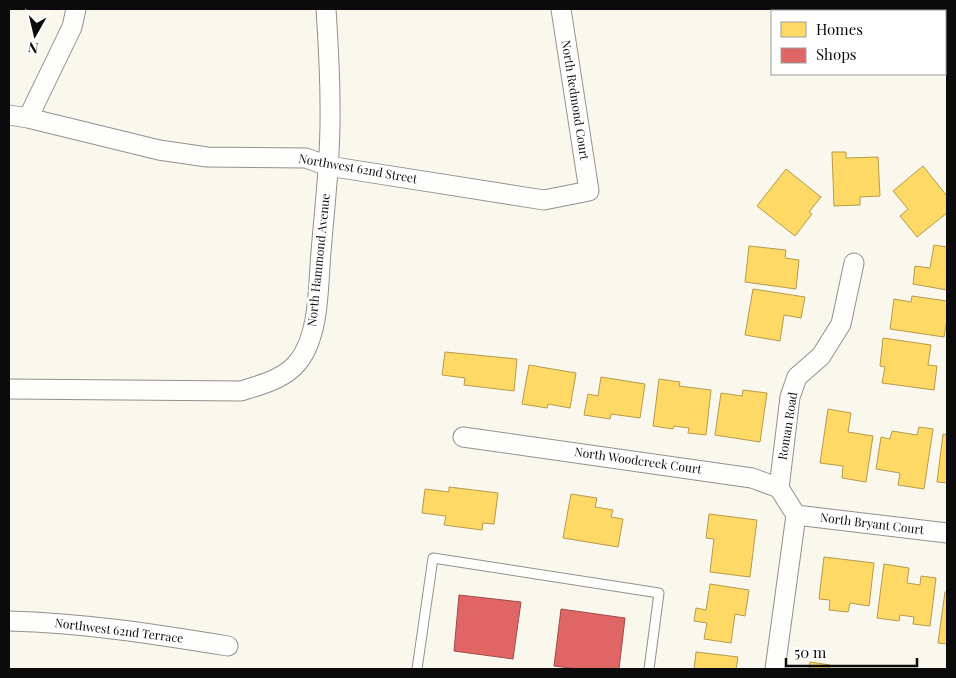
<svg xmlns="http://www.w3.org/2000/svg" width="956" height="678" font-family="'Playfair Display',serif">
	<rect width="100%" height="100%" fill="#faf7ed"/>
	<!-- homes -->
	<path fill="#ffd966" stroke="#b69b4b" d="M832,152H846V158L878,157L880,196L860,197V205L834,206Z
		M923,166L947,196V213L917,237L900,216L908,209L893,191Z
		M786,169L821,197L809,212L812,214L795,236L757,206Z
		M934,245L947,247V290L913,284L915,266L930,268Z
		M749,246L786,250L785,258L799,260L796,289L745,282Z
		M753,289L805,297L801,318L784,315L780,341L745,335Z
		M912,296L947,301V319L944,337L890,329L894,299L911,302Z
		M883,338L931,345L928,365L937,366L934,390L882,383L885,367L880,366Z
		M445,352L517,359L514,391L464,385L465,378L442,375Z
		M529,365L576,373L570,408L548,404L547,408L522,404Z
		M601,377L645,384L640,418L611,414L610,419L584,415L588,394L598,396Z
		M659,379L680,382L679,386L711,390L706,435L688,433L689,428L674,426L673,429L653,426Z
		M743,390L767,393L760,442L715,435L721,393L742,396Z
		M828,409L851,413L848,432L873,436L866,482L842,478L843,466L820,463Z
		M919,427L933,429L924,489L898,485L900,473L876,469L881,437L890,439L892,431L917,435Z
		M943,434L947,435V483L937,482Z
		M449,487L498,493L494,524L483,523L482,530L444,525L446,516L422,513L425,489L449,492Z
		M571,494L597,498L595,507L613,510L611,517L623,519L618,547L563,538Z
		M709,514L757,520L750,577L710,572L714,539L706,538Z
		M824,557L874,563L869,606L850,603L848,612L829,610L830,600L819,599Z
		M884,564L909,568L907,583L920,585L921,576L936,578L930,626L913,624L914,617L900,615L899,621L877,618Z
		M710,584L749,590L745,616L735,614L731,643L704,639L707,623L694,621L696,608L706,610Z
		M945,592H947V644L938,643Z
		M696,652L738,657L736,669H694Z
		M810,662L830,665L829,669H809Z"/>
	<!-- shops -->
	<path fill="#e06666" stroke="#a04b4b" d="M459,595L521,602L513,659L454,651Z
		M561,609L625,618L619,669H578L554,666Z"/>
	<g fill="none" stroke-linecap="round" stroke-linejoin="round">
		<!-- lane casing -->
		<g stroke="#93918d" stroke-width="11">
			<path id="lane" d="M417,669L433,558L659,593L649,669"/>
		</g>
		<!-- street casing -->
		<g stroke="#93918d" stroke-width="21">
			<path id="street" d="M9,115L28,118L159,150L207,157L306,158L328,166L544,200L589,191L561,9
				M28,118L72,27L76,9
				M9,389L241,391C260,385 285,379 298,362C320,335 318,285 321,252C325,203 331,153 330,104C330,72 328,40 326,9
				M463,437L752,478L779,488L796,515
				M779,488L790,397L797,377L821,356L841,324L854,263
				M796,515L947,533
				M9,621C84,623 154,634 228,646
				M775,669L796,515"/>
		</g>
		<!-- lane -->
		<use href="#lane" stroke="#fefefc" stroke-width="9"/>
		<!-- street -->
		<use href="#street" stroke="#fefefc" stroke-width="19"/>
	</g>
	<g text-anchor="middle" stroke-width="5" stroke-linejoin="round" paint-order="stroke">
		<!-- street labels -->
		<g font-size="12" fill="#0b0b0b" stroke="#fff">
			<text transform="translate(575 100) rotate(81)" y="4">North Redmond Court</text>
			<text transform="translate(358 169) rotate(10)" y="4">Northwest 62nd Street</text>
			<text transform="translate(319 260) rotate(-84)" y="4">North Hammond Avenue</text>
			<text transform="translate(788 426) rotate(-81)" y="4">Roman Road</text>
			<text transform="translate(638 461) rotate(8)" y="4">North Woodcreek Court</text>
			<text transform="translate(872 524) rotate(7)" y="4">North Bryant Court</text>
			<text transform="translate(119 631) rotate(7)" y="4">Northwest 62nd Terrace</text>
		</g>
	</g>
	<!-- border -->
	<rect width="956" height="678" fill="none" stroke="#0b0b0b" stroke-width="20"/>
	<!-- legend -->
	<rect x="771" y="10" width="175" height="65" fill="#ffffff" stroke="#9d9d9d"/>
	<rect x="781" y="22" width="25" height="15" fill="#ffd966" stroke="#9d9d9d"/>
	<text x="816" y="35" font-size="15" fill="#0b0b0b">Homes</text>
	<rect x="781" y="48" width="25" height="15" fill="#e06666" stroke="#9d9d9d"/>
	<text x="816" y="60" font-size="15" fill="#0b0b0b">Shops</text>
	<!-- north arrow -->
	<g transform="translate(35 35) rotate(188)" stroke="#ffffff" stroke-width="4" paint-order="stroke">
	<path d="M0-4L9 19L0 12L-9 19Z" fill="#0b0b0b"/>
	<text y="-8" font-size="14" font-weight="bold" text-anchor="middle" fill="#0b0b0b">N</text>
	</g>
	<!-- scale -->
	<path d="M786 658v8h131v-8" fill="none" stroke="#0b0b0b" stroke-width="2.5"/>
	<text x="794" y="658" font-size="15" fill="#0b0b0b" stroke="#ffffff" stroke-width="4" paint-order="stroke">50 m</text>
</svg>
